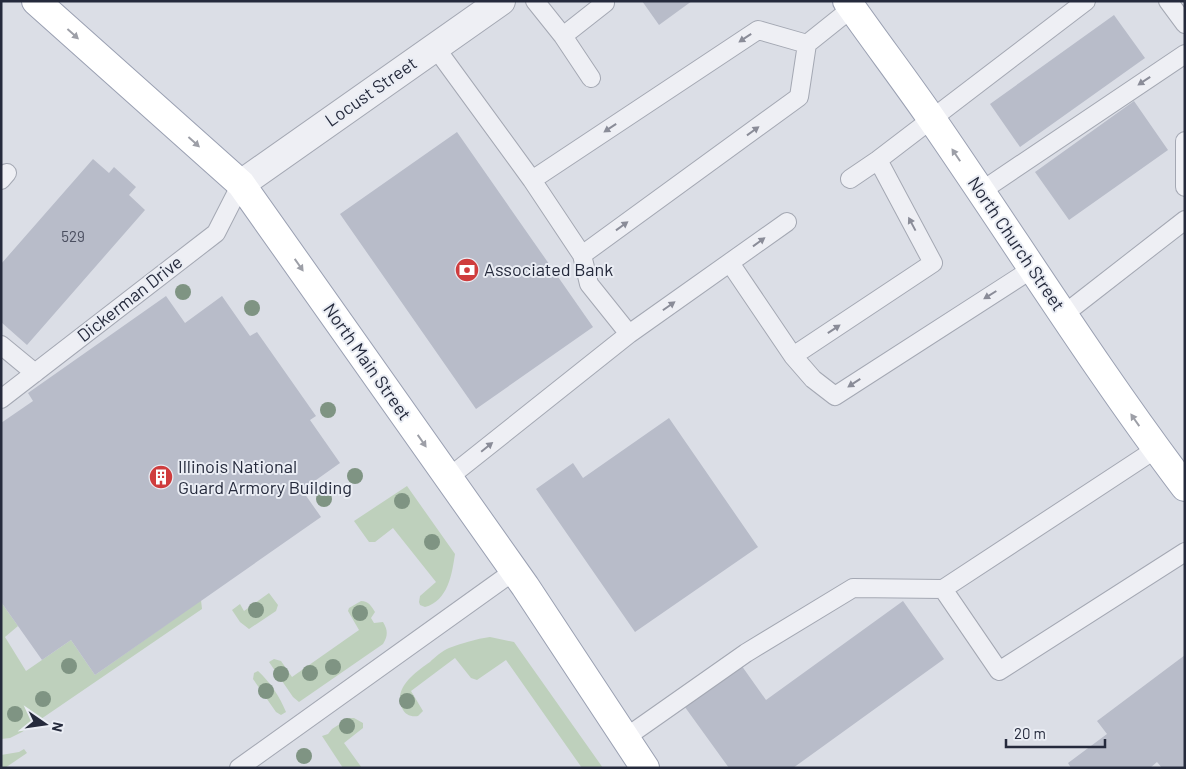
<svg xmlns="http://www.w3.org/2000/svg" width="1186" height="769" font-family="Barlow,sans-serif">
	<rect width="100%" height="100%" fill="#dbdee6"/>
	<!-- green -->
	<path fill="#bed0bc" d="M407,486L455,554C452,574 448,601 425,607L420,605L419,602L420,596L436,582L393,528L375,542H369L354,521Z
		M269,593L278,605L276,611L249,629L240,622L232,610L240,604L244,611Z
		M201,600L202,609L22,732L10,738L1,739V602L18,626L5,637L26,671L71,640L95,675Z
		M361,601C369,601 371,606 375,612L371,618L374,623L383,622C388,630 388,636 383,644L299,702L293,697L269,662L274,659L281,661L292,677L359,630L348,611L349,608Z
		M490,637L514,642L603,768H582L506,660L477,680L471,678L455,658L411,691L423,711L418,716C411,717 405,715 402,708C393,687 416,672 430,662C435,657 442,651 449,648C462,643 476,639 490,637Z
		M258,671C270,682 280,697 286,712L281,715L276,712L253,679L254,673Z
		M349,718H354L363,723V728L344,743L362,768H343L322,736L328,734L332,729Z
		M24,749L27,753L5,768H1V755L19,752Z"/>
	<!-- building -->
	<path fill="#b8bcc9" d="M642,1H692L659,25Z
		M1114,15L1145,58L1020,147L990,104Z
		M1134,101L1168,150L1069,220L1035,172Z
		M457,132L593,327L476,409L340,214Z
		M93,159L109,173L114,167L136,187L129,195L145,210L27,345L1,322V264Z
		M166,296L185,323L222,296L250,336L257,332L316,416L310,420L340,463L302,490L321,517L95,675L71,640L42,660L1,602V423L33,401L28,393Z
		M669,418L758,547L635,632L536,489L573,463L583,478Z
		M903,601L944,659L793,768H729L682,703L739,662L766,700Z
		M1185,655V768H1162L1157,762L1150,768H1071L1068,763L1107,734L1097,721Z"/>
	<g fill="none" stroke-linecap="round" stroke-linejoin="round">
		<!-- service casing -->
		<g stroke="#a4a8b3" stroke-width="20">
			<path id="service" d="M535,1L563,36L605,3V1
				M1168,1L1185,24
				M563,36L591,78
				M435,47L532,180L582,255L589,284L629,334
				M1185,141V187
				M850,179L878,160L1086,1
				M1,180L7,173
				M532,180L758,30L807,44
				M980,192L1185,54
				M582,255L799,97L807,44L852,8
				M730,263L793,356L813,379L835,396L1032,269
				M1063,315L1185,220
				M1,345L35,373
				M793,356L933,263L878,160
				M1,399L216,233L241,184
				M1156,449L943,589L999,671L1185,552
				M448,478L629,334L787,222
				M625,738L746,653L853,588L943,589
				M239,768L514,571"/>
		</g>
		<!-- tertiary casing -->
		<g stroke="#a4a8b3" stroke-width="30">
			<path id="tertiary" d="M241,184L501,1"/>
		</g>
		<!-- primary casing -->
		<g stroke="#9aa0b2" stroke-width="30">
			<path id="primary" d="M36,1L241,184L525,586L645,768
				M847,1C875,41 904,79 931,118C1016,241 1095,368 1185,487"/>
		</g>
		<!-- service -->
		<use href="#service" stroke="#eeeff4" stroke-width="18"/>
		<!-- tertiary -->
		<use href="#tertiary" stroke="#eeeff4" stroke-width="28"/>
		<!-- primary -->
		<use href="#primary" stroke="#fff" stroke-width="28"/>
	</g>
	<!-- trees -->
	<g fill="#7f9483">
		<circle cx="183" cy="292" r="8"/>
		<circle cx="252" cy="308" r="8"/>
		<circle cx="328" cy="410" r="8"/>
		<circle cx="355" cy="476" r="8"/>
		<circle cx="324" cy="499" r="8"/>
		<circle cx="402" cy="501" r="8"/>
		<circle cx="432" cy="542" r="8"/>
		<circle cx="256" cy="610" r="8"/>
		<circle cx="360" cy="613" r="8"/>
		<circle cx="69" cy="666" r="8"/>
		<circle cx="333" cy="667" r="8"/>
		<circle cx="310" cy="673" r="8"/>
		<circle cx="281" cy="674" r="8"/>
		<circle cx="266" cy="691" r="8"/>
		<circle cx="43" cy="699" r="8"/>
		<circle cx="407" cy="701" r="8"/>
		<circle cx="15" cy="714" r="8"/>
		<circle cx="347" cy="726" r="8"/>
		<circle cx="304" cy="756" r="8"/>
	</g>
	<!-- one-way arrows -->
	<defs><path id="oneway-solid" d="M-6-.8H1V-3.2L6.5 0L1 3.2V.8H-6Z" transform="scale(1.25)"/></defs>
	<g fill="#9d9fa7">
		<use href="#oneway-solid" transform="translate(73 34) rotate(42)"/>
		<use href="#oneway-solid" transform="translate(194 142) rotate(42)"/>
		<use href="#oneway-solid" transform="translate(956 155) rotate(-124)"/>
		<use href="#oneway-solid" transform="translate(299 265) rotate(55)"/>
		<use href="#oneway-solid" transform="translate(1135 420) rotate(-125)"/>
		<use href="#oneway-solid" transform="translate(422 441) rotate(55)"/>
	</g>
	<g fill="#8a8c98">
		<use href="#oneway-solid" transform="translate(745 38) rotate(146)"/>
		<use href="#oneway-solid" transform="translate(1144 81) rotate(146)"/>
		<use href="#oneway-solid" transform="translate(610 128) rotate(146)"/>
		<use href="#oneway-solid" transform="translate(753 131) rotate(-36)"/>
		<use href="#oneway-solid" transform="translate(912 224) rotate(-118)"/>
		<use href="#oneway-solid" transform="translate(622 226) rotate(-36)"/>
		<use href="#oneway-solid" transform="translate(759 242) rotate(-36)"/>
		<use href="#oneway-solid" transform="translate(990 295) rotate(148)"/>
		<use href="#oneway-solid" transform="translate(669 306) rotate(-35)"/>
		<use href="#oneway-solid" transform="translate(834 329) rotate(-34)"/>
		<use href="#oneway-solid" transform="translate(854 383) rotate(147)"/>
		<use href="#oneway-solid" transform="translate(487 447) rotate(-39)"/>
	</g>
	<!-- icons -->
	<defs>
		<g id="bank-disc" transform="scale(1.25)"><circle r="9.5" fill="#cf3c3d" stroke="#eaedf4"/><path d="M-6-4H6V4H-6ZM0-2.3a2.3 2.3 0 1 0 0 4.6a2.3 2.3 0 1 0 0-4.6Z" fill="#fff"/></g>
		<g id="building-disc" transform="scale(1.25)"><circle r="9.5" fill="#cf3c3d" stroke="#eaedf4"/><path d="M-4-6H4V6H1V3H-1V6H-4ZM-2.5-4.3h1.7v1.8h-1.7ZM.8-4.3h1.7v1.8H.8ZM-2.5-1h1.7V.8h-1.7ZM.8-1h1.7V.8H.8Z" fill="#fff"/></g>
	</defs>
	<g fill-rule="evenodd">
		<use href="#bank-disc" x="467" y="270"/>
		<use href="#building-disc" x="161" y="477"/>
	</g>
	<g text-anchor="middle" stroke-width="4" stroke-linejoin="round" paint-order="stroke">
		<!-- number labels -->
		<g font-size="15" fill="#4a4e5f">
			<text x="73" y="242">529</text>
		</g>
		<!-- street labels -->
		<g font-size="18" fill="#252a3c" stroke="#eaedf4">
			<text transform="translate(371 92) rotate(-35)" y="6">Locust Street</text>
			<text transform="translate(1016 244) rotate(56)" y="6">North Church Street</text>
			<text transform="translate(130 299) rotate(-38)" y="6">Dickerman Drive</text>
			<text transform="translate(367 362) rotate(55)" y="6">North Main Street</text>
		</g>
		<!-- poi labels -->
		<g font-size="18" fill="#252a3c" stroke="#eaedf4" text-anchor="start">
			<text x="484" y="276">Associated Bank</text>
			<text x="178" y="473">Illinois National<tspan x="178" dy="21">Guard Armory Building</tspan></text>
		</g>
	</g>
	<!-- border -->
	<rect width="1186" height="769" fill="none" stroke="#252a3c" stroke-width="5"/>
	<!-- north arrow -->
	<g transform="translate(45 724) rotate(103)" stroke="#eaedf4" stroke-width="4" paint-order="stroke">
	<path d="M0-4L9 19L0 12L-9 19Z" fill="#252a3c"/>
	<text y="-8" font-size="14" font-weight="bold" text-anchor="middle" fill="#252a3c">N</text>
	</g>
	<!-- scale -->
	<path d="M1006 739v8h99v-8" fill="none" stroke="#252a3c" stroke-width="2.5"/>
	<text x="1014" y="739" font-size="15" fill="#252a3c" stroke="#eaedf4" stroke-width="4" paint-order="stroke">20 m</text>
</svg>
